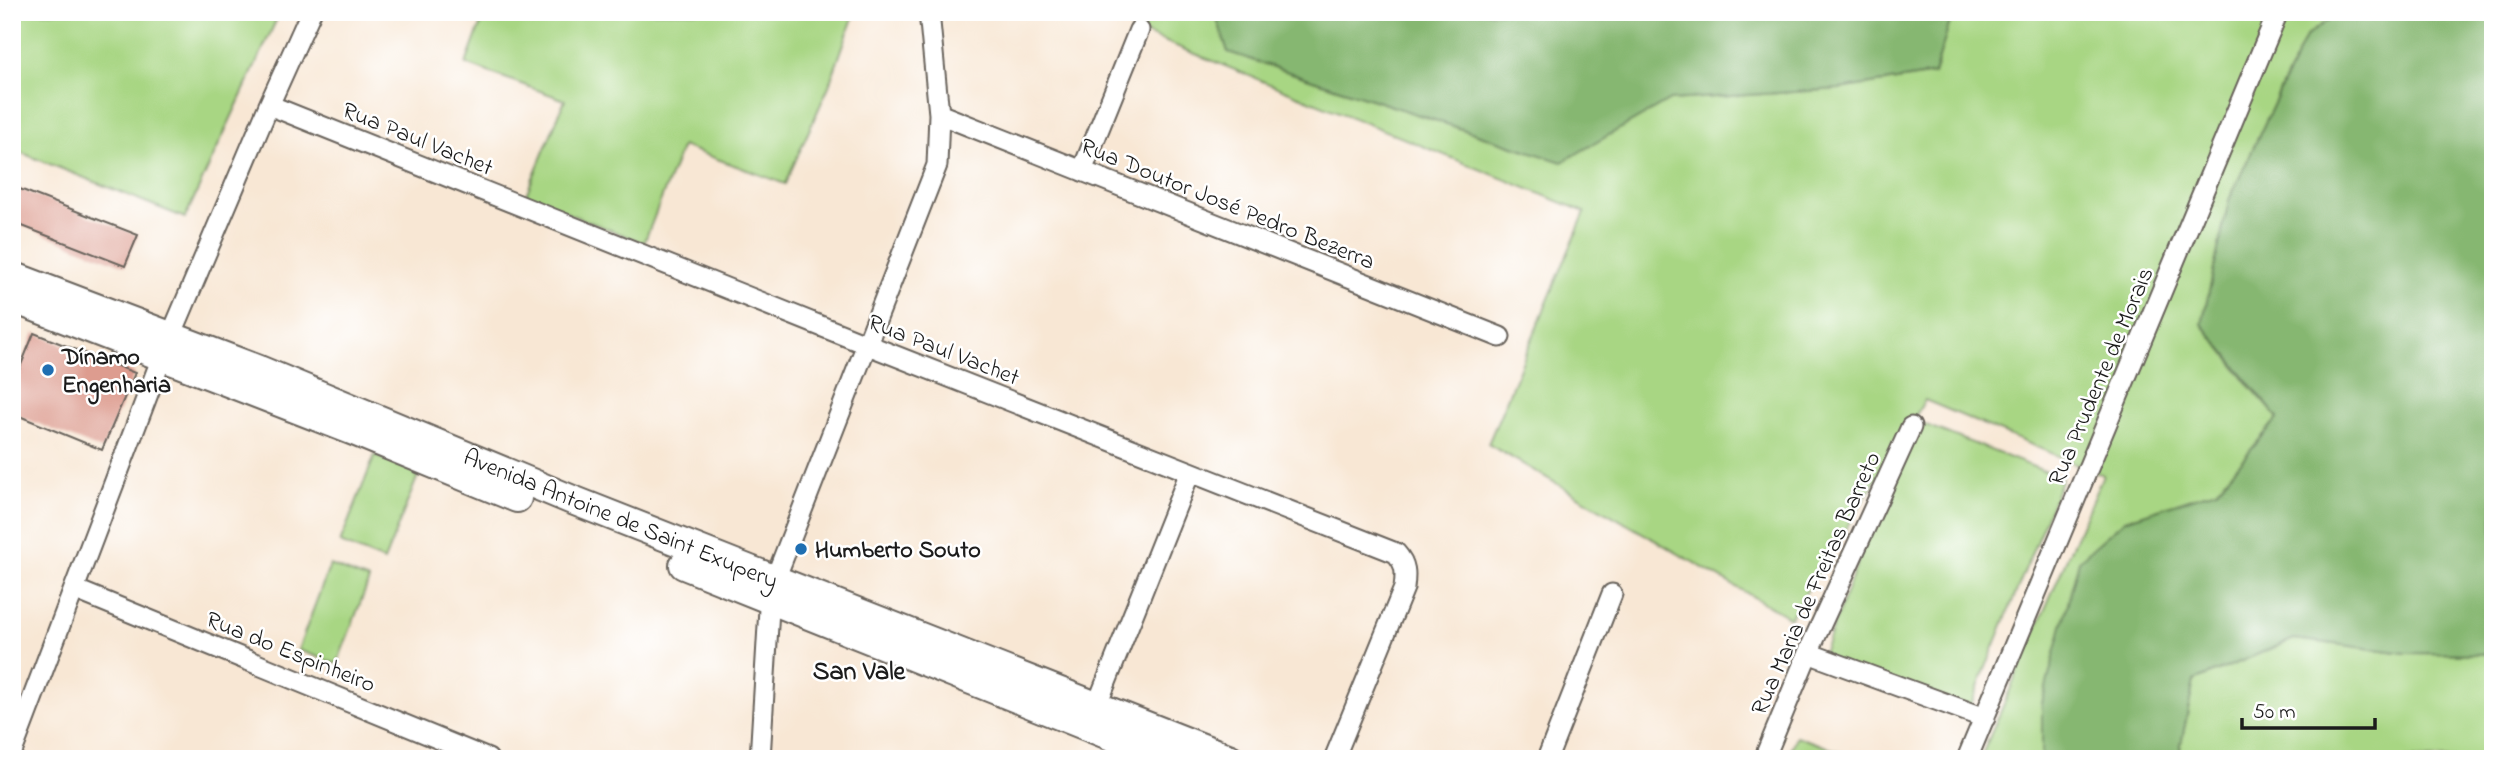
<svg xmlns="http://www.w3.org/2000/svg" width="2505" height="771" font-family="'Indie Flower',sans-serif">
	<rect width="100%" height="100%" fill="#fff"/>
	<filter id="ink" filterUnits="userSpaceOnUse"><feTurbulence type="fractalNoise" baseFrequency=".0143" numOctaves="2"/><feDisplacementMap in="SourceGraphic" scale="14" xChannelSelector="R" yChannelSelector="G"/><feConvolveMatrix kernelMatrix="1 2 1 2 8 2 1 2 1" color-interpolation-filters="sRGB"/></filter>
	<filter id="wash" filterUnits="userSpaceOnUse"><feTurbulence type="fractalNoise" baseFrequency=".00686" numOctaves="4" result="noise"/><feDisplacementMap in="SourceGraphic" scale="28" xChannelSelector="R" yChannelSelector="G"/><feGaussianBlur stdDeviation="1.57" result="paint"/><feColorMatrix in="noise" values="0 0 0 0 0 0 0 0 0 0 0 0 0 0 0 0 0 1.4 0 .05"/><feComposite in="paint" operator="in"/></filter>
	<g filter="url(#wash)">
		<rect width="100%" height="100%" fill="#f8e7d4"/>
		<!-- green -->
		<path fill="#a8d683" stroke="#627950" stroke-width="2" d="M12,12H280L185,218L12,149Z
			M485,12H855L829,86L785,184L682,146L644,243L525,197L565,100L466,64Z
			M1092,12H1215L1228,52L1562,162L1670,100L1840,89L1934,74L1953,12H2339L2305,37L2229,200L2202,324L2251,387L2278,418L2217,490L2125,520L2042,703V759H1980L2103,475L1925,400L1913,420L2062,478L1968,712L1821,658L1912,422L1790,618L1488,444L1585,212Z
			M375,455L419,473L384,561L340,543Z
			M330,565L369,580L337,664L298,650Z
			M2294,639L2405,653L2493,654V759H2178L2194,681Z
			M1796,736L1860,759H1787Z"/>
		<!-- forest -->
		<path fill="#86b771" stroke="#516a46" stroke-width="2" d="M1215,12H1953L1934,74L1840,89L1670,100L1562,162L1228,52Z
			M2339,12H2493V654L2406,653L2294,639L2194,681L2178,759H2042V703L2079,560L2125,520L2217,490L2278,418L2202,324L2229,200L2305,37Z"/>
		<g id="blocks">
			<!-- building -->
			<path fill="#dd9c8f" d="M12,186L138,235L125,266L12,222Z
				M34,333L135,373L102,450L12,413V387Z"/>
		</g>
	</g>
	<g filter="url(#ink)">
		<use href="#blocks" fill-opacity="0" stroke="#69635c" stroke-width="2"/>
		<g fill="none" stroke-linecap="round" stroke-linejoin="round">
			<!-- street casing -->
			<g stroke="#69635c" stroke-width="23">
				<path id="street" d="M269,105L868,345L1396,553C1406,564 1406,573 1404,588L1334,759
					M939,114L1500,337
					M1082,171L1139,30
					M74,589L488,759
					M1808,653L1985,718
					M1097,705L1190,472
					M12,752L162,357L269,105L311,12
					M760,759L770,592L937,165L939,114L929,12
					M1547,759L1612,594
					M1764,759L1808,653L1911,427
					M1967,759L2278,12"/>
			</g>
			<!-- secondary casing -->
			<g stroke="#69635c" stroke-width="32">
				<path id="secondary" d="M12,276L259,370L570,499L1230,759
					M12,298L354,431L517,498
					M684,565L1169,759"/>
			</g>
			<!-- path -->
			<path stroke="#69635c" stroke-width="3.5" stroke-dasharray="2 5" stroke-linecap="butt" d="M12,43L17,29"/>
			<!-- street -->
			<use href="#street" stroke="#fff" stroke-width="19"/>
			<!-- secondary -->
			<use href="#secondary" stroke="#fff" stroke-width="28"/>
		</g>
	</g>
	<!-- markers -->
	<g fill="#1f6fb2" stroke="#fff" stroke-width="2.5">
		<circle cx="48" cy="370" r="7"/>
		<circle cx="801" cy="549" r="7"/>
	</g>
	<g text-anchor="middle" stroke-width="5" stroke-linejoin="round" paint-order="stroke">
		<!-- street labels -->
		<g font-size="24" fill="#1c1c1c" stroke="#fff">
			<text transform="translate(418 138) rotate(22)" y="8">Rua Paul Vachet</text>
			<text transform="translate(1228 203) rotate(22)" y="8">Rua Doutor José Pedro Bezerra</text>
			<text transform="translate(944 349) rotate(21)" y="8">Rua Paul Vachet</text>
			<text transform="translate(2100 376) rotate(-67)" y="8">Rua Prudente de Morais</text>
			<text transform="translate(621 518) rotate(22)" y="8">Avenida Antoine de Saint Exupery</text>
			<text transform="translate(1815 583) rotate(-66)" y="8">Rua Maria de Freitas Barreto</text>
			<text transform="translate(291 651) rotate(22)" y="8">Rua do Espinheiro</text>
		</g>
		<!-- poi labels -->
		<g font-size="24" font-weight="bold" fill="#1c1c1c" stroke="#fff" text-anchor="start">
			<text x="62" y="364">Dínamo<tspan x="62" dy="28">Engenharia</tspan></text>
			<text x="815" y="557">Humberto Souto</text>
		</g>
		<!-- neighbourhood labels -->
		<g font-size="26" font-weight="bold" fill="#1c1c1c" stroke="#fff">
			<text x="859" y="679">San Vale</text>
		</g>
	</g>
	<!-- margin -->
	<rect width="2505" height="771" fill="none" stroke="#fff" stroke-width="42"/>
	<!-- scale -->
	<path d="M2242 718v10h133v-10" fill="none" stroke="#1c1c1c" stroke-width="3.5"/>
	<text x="2253" y="718" font-size="21" fill="#1c1c1c" stroke="#ffffff" stroke-width="5" paint-order="stroke">50 m</text>
</svg>
